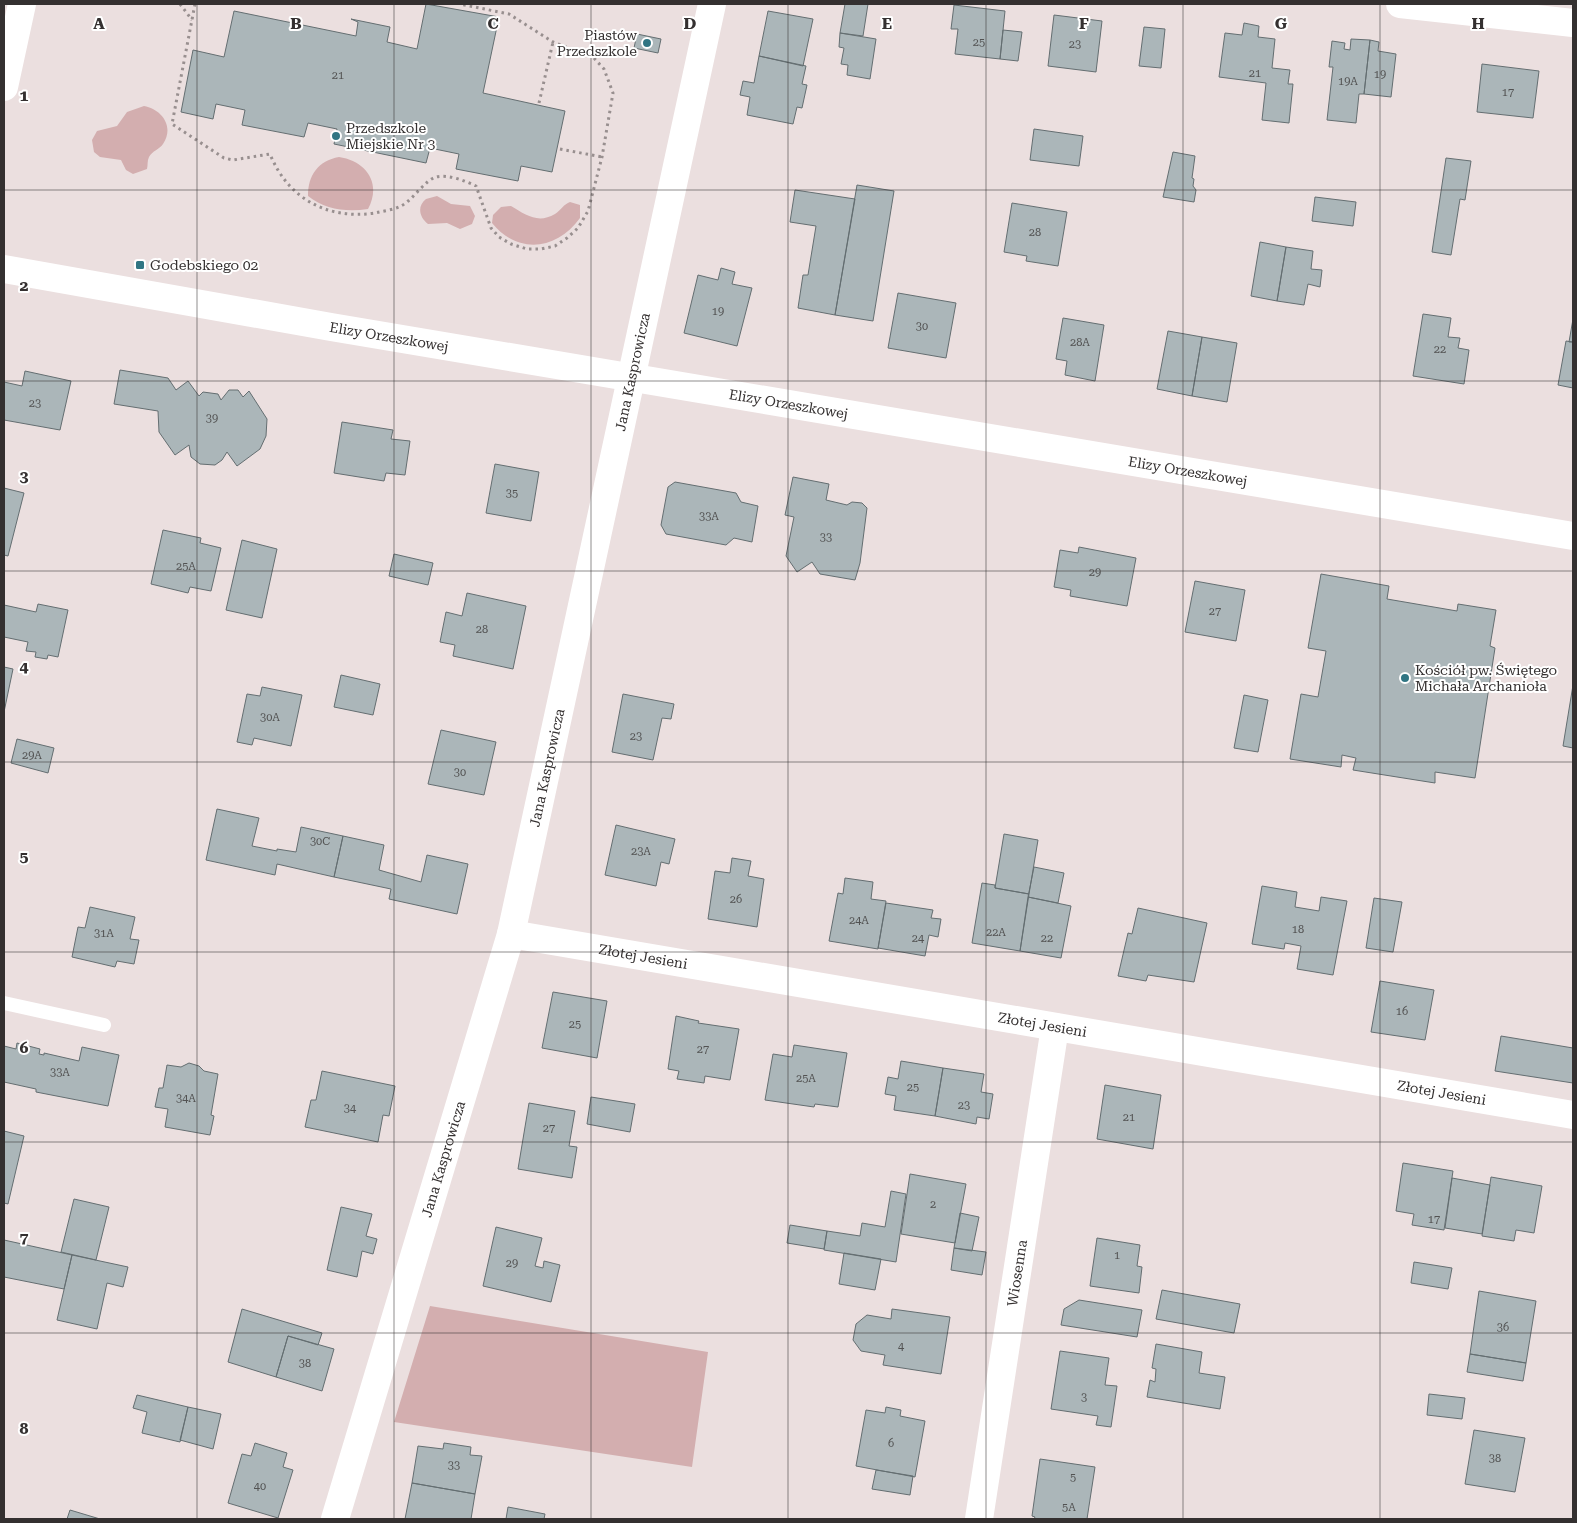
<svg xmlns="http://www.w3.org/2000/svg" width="1577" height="1523" font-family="'Roboto Serif',serif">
	<rect width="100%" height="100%" fill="#ebdfdf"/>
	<!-- green -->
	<path fill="#d3aeaf" d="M144,106C161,109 175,126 163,144C160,149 152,151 149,157C147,161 148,165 147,169L133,174L126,170L121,160L100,157L94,152L92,140L97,131L117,126L127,112Z
		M339,157C366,161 382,183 368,209C347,212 325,210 308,196C308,175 318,161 339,157Z
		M437,196L451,204L470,206L475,216L472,224L460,229L447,223L428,224C419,217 417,206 426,199Z
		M570,202L580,205V218C557,250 518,255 492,223L493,215L501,207L511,206C526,215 538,224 555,214C561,210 564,204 570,202Z
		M430,1306L708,1352L692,1467L394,1422Z"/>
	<!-- building -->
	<path fill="#abb6b9" stroke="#646e71" d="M426,4L499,17L483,93L565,111L552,172L521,166L518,181L456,169L459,154L430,148L426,163L334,144L337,129L308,123L304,137L242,125L245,110L216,104L213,119L181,112L193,50L224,57L234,11L356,36L358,22L351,19L390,27L387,42L417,49Z
		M845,4H868L863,36L840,33Z
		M954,5L1005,11L1000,59L955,54L958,29H951Z
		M768,11L813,19L803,66L759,56Z
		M1054,15L1102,21L1096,72L1048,66Z
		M1244,23L1259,26L1258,37L1275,39L1272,68L1290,70L1288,84H1293L1289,123L1262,120L1266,83L1219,77L1225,33L1242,35Z
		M1144,27L1165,29L1161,68L1139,66Z
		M1003,30L1022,32L1018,61L1000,59Z
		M840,33L876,39L870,79L847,75L848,65L841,64L844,48L839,47Z
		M637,34L661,39L658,53L634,48Z
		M1351,39L1370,40L1364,94H1359L1356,123L1327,120L1333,67H1329L1332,41L1345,43L1344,49L1350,50Z
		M1370,40L1379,42L1378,51L1396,54L1391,97L1364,94Z
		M759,56L806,66L802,84L807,85L802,108L797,107L793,124L747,115L750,97L740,95L743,81L754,83Z
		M1482,64L1539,71L1533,118L1477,112Z
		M1034,129L1083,136L1079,166L1030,160Z
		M1173,152L1195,156L1192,178L1194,179L1193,186L1196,190L1194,202L1163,197Z
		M1446,158L1471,161L1465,200L1460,199L1451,255L1432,252Z
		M857,185L894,191L873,321L835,315Z
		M795,190L855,199L835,315L798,308L803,275H808L816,226L790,222Z
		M1315,197L1356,202L1353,226L1312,221Z
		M1012,203L1067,212L1058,266L1026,261L1027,256L1004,252Z
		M1260,242L1286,247L1277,301L1251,296Z
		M1286,247L1313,251L1311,269L1322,270L1320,287L1308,284L1304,305L1277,301Z
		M721,268L735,272L732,284L752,288L737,346L684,333L698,275L718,280Z
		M898,293L956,303L946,358L888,348Z
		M1423,314L1451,318L1448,337L1460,338L1458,348L1469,350L1464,384L1413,376Z
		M1063,318L1104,325L1095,381L1065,375L1067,361L1056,359Z
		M1573,319V342H1569Z
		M1168,331L1202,337L1192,396L1157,389Z
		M1202,337L1237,343L1227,402L1192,396Z
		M1566,341L1573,342V388L1558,385Z
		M120,370L168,378L176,390L188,381L199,396L203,392L218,394L221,400L229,390H238L243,397L249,391L267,419L266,436L260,449L237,466L227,452L222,460L215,465L200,464L191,457L189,445L175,455L159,432L158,411L114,404Z
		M25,371L71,381L60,430L4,420V382L22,386Z
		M342,422L393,430L391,439L410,441L405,475L386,473L384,481L334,473Z
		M495,464L539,472L531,521L486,513Z
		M793,477L829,484L826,500L847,505L852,502L862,503L867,508L860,563L855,580L820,574L812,562L797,572L786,556L794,517L785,515Z
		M675,482L736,493L741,502L758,506L752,542L734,538L726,545L666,534L661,525L668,487Z
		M4,488L24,493L8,556L4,555Z
		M163,530L201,538L200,543L221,548L211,591L190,587L188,593L151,584Z
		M242,540L277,549L262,618L226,610Z
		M1079,547L1136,558L1127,606L1070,596L1071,590L1054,587L1060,550L1078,553Z
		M394,554L433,563L428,585L389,576Z
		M1321,574L1389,586L1387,599L1457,611L1458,604L1496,610L1490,646L1495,648L1475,778L1435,772V783L1353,770L1356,758L1342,755L1341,767L1290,759L1301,694L1318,697L1326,651L1308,648Z
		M1195,581L1245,590L1236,641L1185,632Z
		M467,593L526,606L513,669L453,656L455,645L440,642L446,612L462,616Z
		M38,604L68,610L58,657L48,655L47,659L35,657L36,652L26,651L28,642L4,637V605L36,612Z
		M4,667L13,669L4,712Z
		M341,675L380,684L373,715L334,707Z
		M1573,685V748L1563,746Z
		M262,687L302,695L291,746L254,738L252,745L237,742L247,694L260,696Z
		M623,694L674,704L671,719L662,718L653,760L612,752Z
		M1244,695L1268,700L1258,752L1234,748Z
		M441,730L496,742L484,795L428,784Z
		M17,739L54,748L48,773L11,763Z
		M217,809L259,818L252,846L277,851V849L296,852L301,827L343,836L334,877L277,864L275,875L206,860Z
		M616,825L675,839L669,864L661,862L656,886L605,875Z
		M1004,834L1038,840L1029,894L995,888Z
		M343,836L384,845L379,870L421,882L427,855L468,864L457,914L389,899L391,889L334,877Z
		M732,858L751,861L748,876L764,879L757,927L708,919L715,871L730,873Z
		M1034,867L1064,873L1058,903L1028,897Z
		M845,878L873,882L871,899L886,901L878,949L829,941L838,893L843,894Z
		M982,883L995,885V888L1029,894L1020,951L972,943Z
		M1262,886L1297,892L1295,907L1319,911L1321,897L1347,901L1333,975L1297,969L1301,946L1285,943L1284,949L1252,944Z
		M1028,897L1071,906L1061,958L1020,951Z
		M1374,898L1402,902L1393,952L1366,948Z
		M886,903L933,910L931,918L941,919L938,937L929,935L925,956L878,948Z
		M90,907L135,917L130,939L139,940L134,964L117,961L115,967L72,957L78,927L85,928Z
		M1138,908L1207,923L1194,982L1148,975L1146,981L1118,976L1128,933L1132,934Z
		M1380,981L1434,990L1425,1040L1371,1032Z
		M553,992L607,1001L597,1058L542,1048Z
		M676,1016L699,1021L698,1023L739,1029L730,1080L705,1076L704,1083L677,1079L679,1071L668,1069Z
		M1501,1036L1573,1048V1083L1495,1071Z
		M17,1043L40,1049L39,1054L44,1055V1053L79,1061L82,1047L119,1055L108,1106L36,1092V1089L4,1082V1046L16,1049Z
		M794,1045L847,1053L838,1107L815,1104L814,1107L765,1100L773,1054L792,1057Z
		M901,1061L943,1068L935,1116L894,1110L896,1096L885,1094L888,1077L898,1079Z
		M189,1063L199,1066L204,1071L218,1074L211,1115L214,1116L210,1135L165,1127L168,1109L155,1107L159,1088H163L167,1065L181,1067Z
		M943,1068L984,1074L981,1092L993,1094L989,1119L977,1117L976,1124L935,1116Z
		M322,1071L395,1086L389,1116L383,1115L378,1142L305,1127L311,1100H316Z
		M1105,1085L1161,1095L1153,1149L1097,1139Z
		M591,1097L635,1104L630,1132L587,1124Z
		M529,1103L575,1111L569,1146L577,1147L572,1178L518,1169Z
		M4,1131L24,1136L8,1204L4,1203Z
		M1403,1163L1453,1171L1444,1230L1412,1225L1414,1214L1396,1211Z
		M910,1174L966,1184L955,1243L901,1234Z
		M1491,1177L1542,1186L1534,1233L1516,1230L1514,1241L1482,1236Z
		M1452,1178L1490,1185L1482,1234L1445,1228Z
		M891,1191L906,1194L896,1262L824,1250L827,1231L860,1236L862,1223L885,1227Z
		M74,1199L109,1207L96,1260L61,1252Z
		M341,1207L372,1214L366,1236L377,1239L373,1254L362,1251L357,1277L327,1270Z
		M960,1213L979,1217L972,1251L954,1248Z
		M790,1225L827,1231L824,1249L787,1243Z
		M496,1227L542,1238L535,1266L543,1268L544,1261L560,1265L551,1302L483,1286Z
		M1097,1238L1140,1245L1137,1266L1142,1267L1139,1293L1090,1286Z
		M4,1240L72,1255L64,1289L4,1277Z
		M954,1248L986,1252L982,1275L951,1270Z
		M844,1253L881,1259L875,1290L839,1284Z
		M72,1255L128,1267L123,1287L107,1283L97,1329L57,1320Z
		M1414,1262L1452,1268L1448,1289L1411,1283Z
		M1162,1290L1240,1304L1234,1333L1156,1319Z
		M1479,1291L1536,1301L1526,1363L1470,1354Z
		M1079,1300L1142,1310L1137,1337L1061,1325L1064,1309Z
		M242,1309L322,1333L318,1345L288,1336L276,1377L228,1362Z
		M892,1309L950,1317L941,1374L883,1365L885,1355L861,1351L853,1340L856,1324L867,1315L891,1319Z
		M288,1336L334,1349L322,1391L276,1377Z
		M1156,1344L1202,1352L1199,1373L1225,1377L1220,1409L1147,1397L1150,1380L1155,1382L1156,1369L1152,1368Z
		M1060,1351L1109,1358L1105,1385L1117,1386L1111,1427L1096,1425L1098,1416L1051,1409Z
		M1470,1354L1526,1363L1523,1381L1467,1372Z
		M1429,1394L1465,1398L1462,1419L1427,1415Z
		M137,1395L188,1407L180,1442L142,1433L147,1412L133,1408Z
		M188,1407L221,1414L213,1449L180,1440Z
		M886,1407L901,1410L900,1416L925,1421L915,1477L856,1466L866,1410L885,1413Z
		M1474,1430L1525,1438L1515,1492L1465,1484Z
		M255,1443L287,1453L283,1467L293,1470L278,1518L228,1503L242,1454L251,1456Z
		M444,1443L471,1447L470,1455L482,1456L475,1494L412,1483L418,1446L443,1449Z
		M1040,1459L1095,1467L1087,1519H1034L1035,1517L1032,1516Z
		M876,1470L913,1476L910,1495L872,1489Z
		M412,1483L475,1494L471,1519H405Z
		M508,1507L545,1514L544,1519H506Z
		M70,1510L100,1519H67Z"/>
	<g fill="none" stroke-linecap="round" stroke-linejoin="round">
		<!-- path -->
		<path stroke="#988f8f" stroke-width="3" stroke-dasharray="2.5 4" stroke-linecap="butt" d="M180,4L192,20
			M195,4L172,124L224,158L233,160L270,154C288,199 328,220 375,213C383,211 393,210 401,206C413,200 425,180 436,177C449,174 465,181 476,186L491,228L499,237L511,244L527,249H541L555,246L567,238L578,228L588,211L602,157L613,93L604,69L593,57L553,42L509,14L460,4
			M539,103L553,42
			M560,149L602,157"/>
		<!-- lane -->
		<path stroke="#fff" stroke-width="14" d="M4,1003L104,1025"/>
		<!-- street -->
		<g stroke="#fff" stroke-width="28">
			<path d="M1400,4L1573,23"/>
			<path d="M4,87L22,4"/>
			<path id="s1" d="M511,934L1573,1115"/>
			<path id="s2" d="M335,1519L511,934L712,4"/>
			<path id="s3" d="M979,1519L1055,1027"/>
		</g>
		<!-- secondary -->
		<path stroke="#fff" stroke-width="28" id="s4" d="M4,269L331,327L1573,536"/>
	</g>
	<!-- grid -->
	<path fill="none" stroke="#343030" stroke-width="1" stroke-opacity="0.55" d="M197,4V1519M394,4V1519M591,4V1519M788,4V1519M986,4V1519M1183,4V1519M1380,4V1519M4,190H1573M4,381H1573M4,571H1573M4,762H1573M4,952H1573M4,1142H1573M4,1333H1573"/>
	<!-- markers -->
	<g fill="#307583" stroke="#fff" stroke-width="2">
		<circle cx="647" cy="43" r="5"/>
		<circle cx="336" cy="136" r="5"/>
		<rect x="135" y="260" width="10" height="10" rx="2.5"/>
		<circle cx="1405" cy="678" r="5"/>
	</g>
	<g text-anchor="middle" stroke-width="4" stroke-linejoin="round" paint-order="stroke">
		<!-- number labels -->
		<g font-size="11" fill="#525252">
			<text x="979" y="46">25</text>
			<text x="1075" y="48">23</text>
			<text x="1255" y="77">21</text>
			<text x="1380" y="78">19</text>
			<text x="338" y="79">21</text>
			<text x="1348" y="85">19A</text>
			<text x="1508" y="96">17</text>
			<text x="1035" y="236">28</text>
			<text x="718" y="315">19</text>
			<text x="922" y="330">30</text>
			<text x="1080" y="346">28A</text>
			<text x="1440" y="353">22</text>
			<text x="35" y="407">23</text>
			<text x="212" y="422">39</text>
			<text x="512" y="497">35</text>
			<text x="709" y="520">33A</text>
			<text x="826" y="541">33</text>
			<text x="186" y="570">25A</text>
			<text x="1095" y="576">29</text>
			<text x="1215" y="615">27</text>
			<text x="482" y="633">28</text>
			<text x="270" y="721">30A</text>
			<text x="636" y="740">23</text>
			<text x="32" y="759">29A</text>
			<text x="460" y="776">30</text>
			<text x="320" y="845">30C</text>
			<text x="641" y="855">23A</text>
			<text x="736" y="903">26</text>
			<text x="859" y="924">24A</text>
			<text x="1298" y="933">18</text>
			<text x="996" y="936">22A</text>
			<text x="104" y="937">31A</text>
			<text x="918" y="942">24</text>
			<text x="1047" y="942">22</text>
			<text x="1402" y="1015">16</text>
			<text x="575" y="1028">25</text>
			<text x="703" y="1053">27</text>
			<text x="60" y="1076">33A</text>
			<text x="806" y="1082">25A</text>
			<text x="913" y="1091">25</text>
			<text x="186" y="1102">34A</text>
			<text x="964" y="1109">23</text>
			<text x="350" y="1112">34</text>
			<text x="1129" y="1121">21</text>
			<text x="549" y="1132">27</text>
			<text x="933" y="1208">2</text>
			<text x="1434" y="1223">17</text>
			<text x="1117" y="1259">1</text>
			<text x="512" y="1267">29</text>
			<text x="1503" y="1331">36</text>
			<text x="901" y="1350">4</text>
			<text x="305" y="1367">38</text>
			<text x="1084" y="1401">3</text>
			<text x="891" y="1447">6</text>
			<text x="1495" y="1462">38</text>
			<text x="454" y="1469">33</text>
			<text x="1073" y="1481">5</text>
			<text x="260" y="1490">40</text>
			<text x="1069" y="1511">5A</text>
		</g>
		<!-- poi labels -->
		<g font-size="14" fill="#343030" stroke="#fff" text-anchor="start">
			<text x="637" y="40" text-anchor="end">Piastów<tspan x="637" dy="16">Przedszkole</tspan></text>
			<text x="346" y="133">Przedszkole<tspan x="346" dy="16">Miejskie Nr 3</tspan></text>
			<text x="150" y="270">Godebskiego 02</text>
			<text x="1415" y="675">Kościół pw. Świętego<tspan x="1415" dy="16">Michała Archanioła</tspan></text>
		</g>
		<!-- street labels -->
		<g font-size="14" fill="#343030" stroke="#fff">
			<text dy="5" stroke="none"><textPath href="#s4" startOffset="391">Elizy Orzeszkowej</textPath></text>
			<text dy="5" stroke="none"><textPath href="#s2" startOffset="1186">Jana Kasprowicza</textPath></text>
			<text dy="5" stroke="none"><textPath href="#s4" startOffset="796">Elizy Orzeszkowej</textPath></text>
			<text dy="5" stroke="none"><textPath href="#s4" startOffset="1201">Elizy Orzeszkowej</textPath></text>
			<text dy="5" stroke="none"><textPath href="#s2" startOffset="781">Jana Kasprowicza</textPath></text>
			<text dy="5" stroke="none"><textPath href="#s1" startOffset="134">Złotej Jesieni</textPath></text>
			<text dy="5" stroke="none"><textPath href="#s1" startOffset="539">Złotej Jesieni</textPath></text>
			<text dy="5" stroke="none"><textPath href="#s1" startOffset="944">Złotej Jesieni</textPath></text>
			<text dy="5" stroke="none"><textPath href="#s2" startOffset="376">Jana Kasprowicza</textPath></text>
			<text dy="5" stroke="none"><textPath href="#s3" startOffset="249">Wiosenna</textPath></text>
		</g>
	</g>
	<g font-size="16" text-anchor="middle" font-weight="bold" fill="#343030" stroke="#fff" stroke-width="4" stroke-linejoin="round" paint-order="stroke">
		<text x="99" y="29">A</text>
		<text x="296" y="29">B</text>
		<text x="493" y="29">C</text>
		<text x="690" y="29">D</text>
		<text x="887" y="29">E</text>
		<text x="1084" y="29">F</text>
		<text x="1281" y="29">G</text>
		<text x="1478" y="29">H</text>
		<text x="24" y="101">1</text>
		<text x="24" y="291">2</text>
		<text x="24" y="482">3</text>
		<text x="24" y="672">4</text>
		<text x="24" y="862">5</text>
		<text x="24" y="1053">6</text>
		<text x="24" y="1243">7</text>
		<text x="24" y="1434">8</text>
	</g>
	<!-- border -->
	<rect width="1577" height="1523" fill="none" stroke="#343030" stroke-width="10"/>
</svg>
